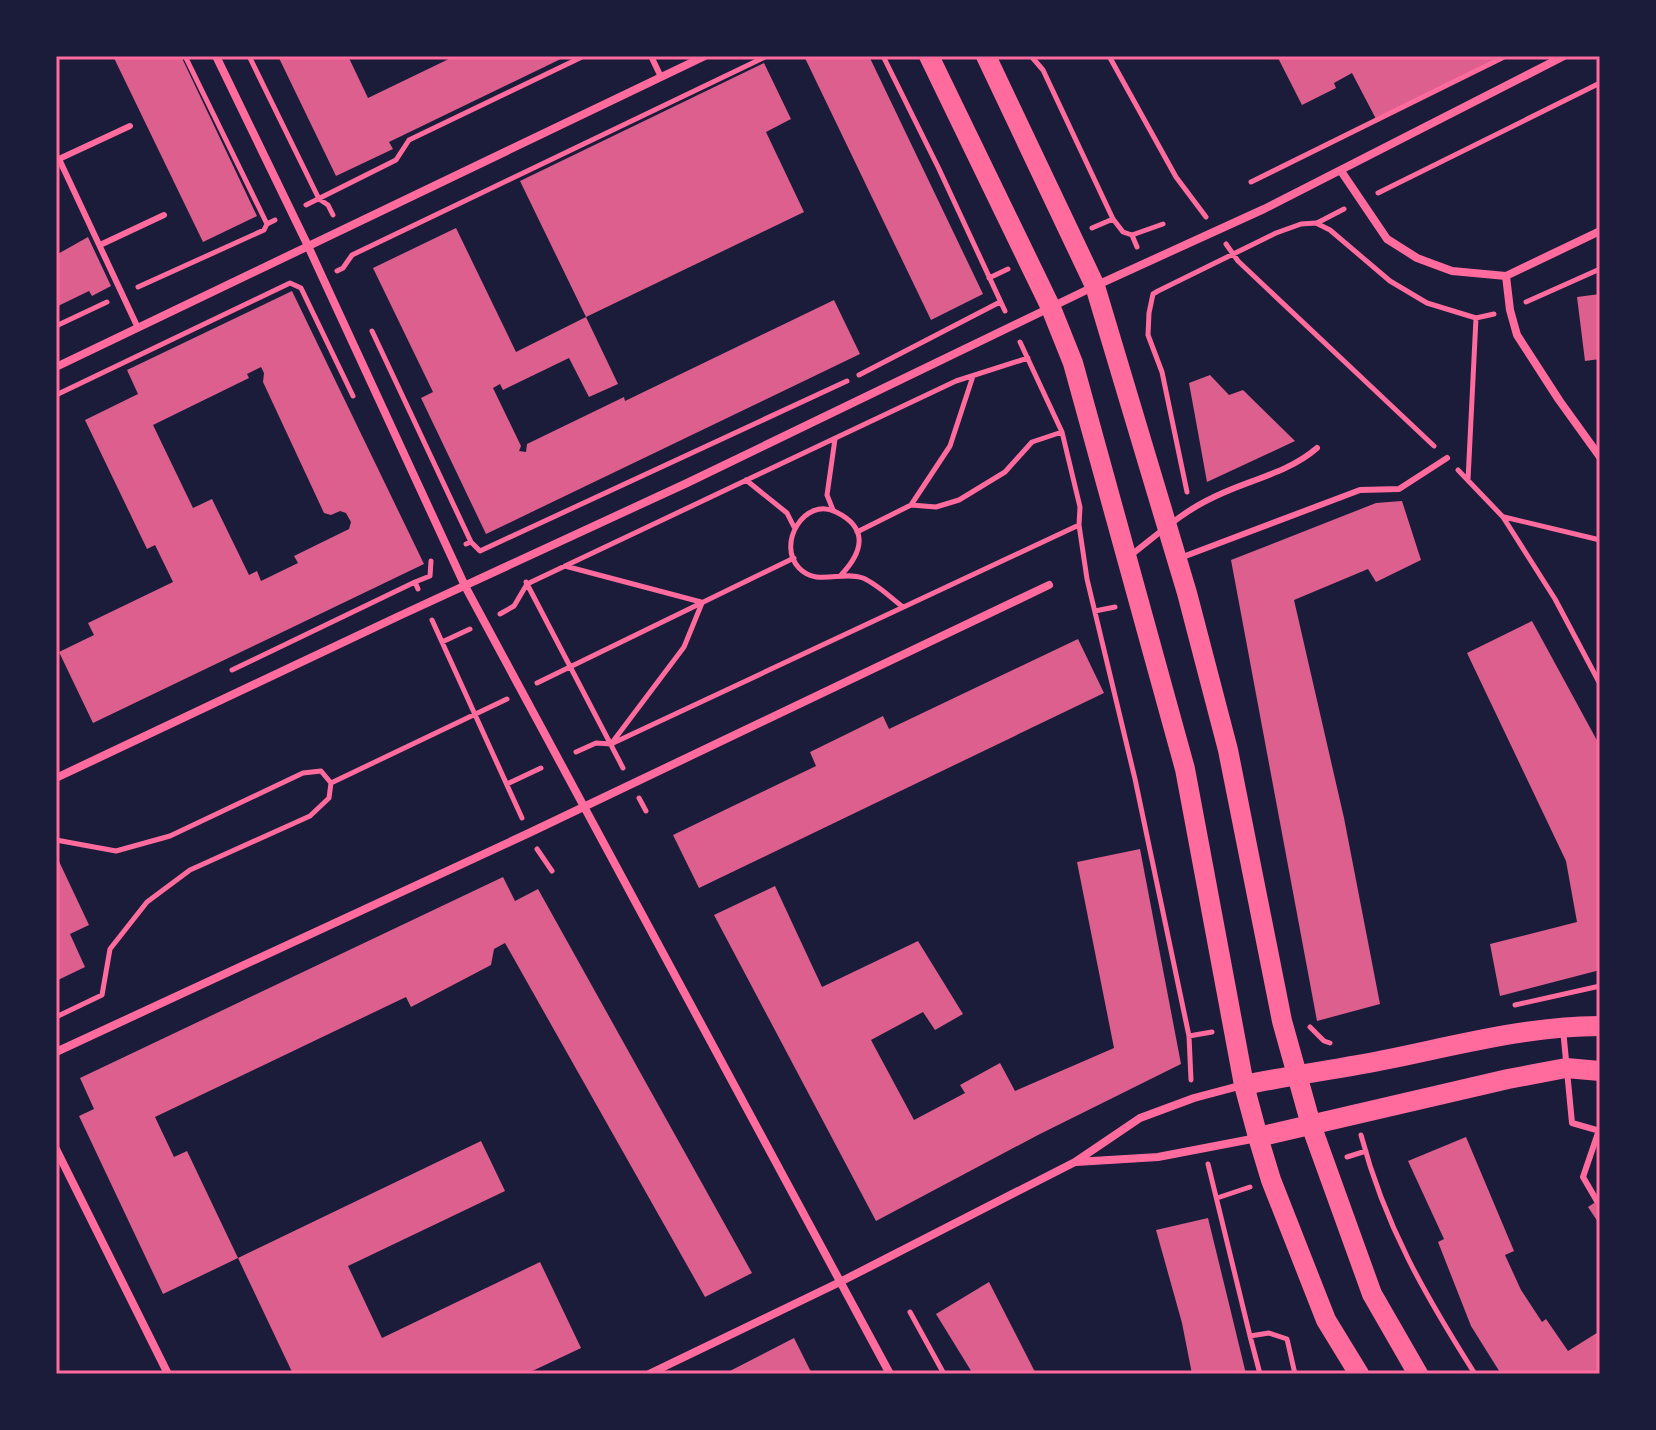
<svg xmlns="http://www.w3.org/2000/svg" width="1656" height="1430" font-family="'Archivo Narrow',sans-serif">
	<rect width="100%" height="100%" fill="#1b1b3a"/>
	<!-- building -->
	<path fill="#dd5f8e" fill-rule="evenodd" d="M113,56H181L257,216L203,242Z
		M278,56H348L368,98L455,56H567L389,142L393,149L336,176Z
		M804,56H869L983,294L931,320Z
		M1277,56H1501L1376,119L1352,73L1334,83L1336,88L1302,105Z
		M764,63L791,119L766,132L804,212L586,317L520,181Z
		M456,228L516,352L586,317L618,384L589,397L569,358L503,390L500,384L493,388L521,446L519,451L526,452L527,444L624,397L625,401L834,300L860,354L486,534L421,398L433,392L373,268Z
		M88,237L111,286L92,296L89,291L56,307V255Z
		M292,291L424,564L93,723L59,652L94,635L88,623L173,582L155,545L147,549L85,420L138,394L127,370ZM261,367L264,373L263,382L324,513L331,515L340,511L346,513L351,522L349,529L294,556L298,563L261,581L257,571L249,575L212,499L193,508L153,425L249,378L247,374Z
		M1600,294V359L1585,361L1577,297Z
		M1210,375L1229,395L1243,390L1295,441L1207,482L1189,383Z
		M1402,501L1421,560L1376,582L1368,569L1294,600L1344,818L1380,1004L1317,1021L1231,560L1376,503Z
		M1532,621L1600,746V970L1500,996L1490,944L1577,922L1566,861L1467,653Z
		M1078,639L1104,693L699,888L673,835L816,766L810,752L857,729L883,716L889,729Z
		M1140,849L1181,1064L1038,1135L876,1221L714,915L775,886L822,987L918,941L963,1014L935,1030L923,1012L871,1040L914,1120L965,1093L960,1085L1000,1063L1015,1091L1114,1048L1077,862Z
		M56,855L89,925L70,934L85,967L56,981Z
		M503,877L515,901L538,889L752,1273L705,1297L505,943L494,949L491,965L411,1007L406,997L155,1117L174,1157L187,1151L238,1258L163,1294L79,1116L94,1109L80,1078Z
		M1466,1137L1514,1251L1505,1255L1521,1290L1542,1322L1546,1319L1568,1351L1600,1331V1374H1501L1471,1326L1438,1242L1444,1239L1408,1161Z
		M481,1141L505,1191L348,1266L382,1338L540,1262L581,1348L526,1374H293L238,1258Z
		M1600,1199V1225L1588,1207Z
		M1208,1218L1231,1312L1246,1374H1192L1182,1323L1156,1230Z
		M989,1282L1036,1374H973L936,1314Z
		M794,1338L812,1374H724Z"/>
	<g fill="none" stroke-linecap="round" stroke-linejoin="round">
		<!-- path -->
		<path stroke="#ff6b9d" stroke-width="5" d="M185,56L267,224
			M249,56L319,199L328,205L333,215
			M883,56L939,169L1005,311
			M1031,56L1043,70L1113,219
			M1109,56L1176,177L1206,217
			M1251,182L1506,56
			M1378,193L1600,83
			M306,205L396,160L409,140L584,56
			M1317,223L1344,209
			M1092,228L1113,219L1123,232L1132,235L1137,247
			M1132,235L1163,224
			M1226,244L1238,261L1434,446
			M337,271L343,268L352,255L767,56
			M989,278L1008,269
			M138,287L264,230L267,224L275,220
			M1526,302L1600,269
			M56,326L107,302
			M372,331L471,542
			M1020,342L1062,432L1080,507L1079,525L1087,579L1135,779L1189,1036L1191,1080
			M859,375L1000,302
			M973,376L950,446L911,505L936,507L959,500L1005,472L1032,442L1062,432
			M56,395L290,283L301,288L353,396
			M1458,470L1503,517L1555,599L1600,684
			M746,480L787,513L794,527
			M1468,480L1476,318
			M1187,492L1162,372L1148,335L1149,313L1153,294L1158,291L1276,233L1301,224L1316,223L1330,230L1390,281L1427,303L1476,318L1494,314
			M833,510L827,495L835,439
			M1504,517L1600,540
			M857,532L911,505
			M466,544L471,542L480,551L847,381
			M565,566L701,602
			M841,575C863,552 869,528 836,512C805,496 776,544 799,568C817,587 842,570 863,578C877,584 891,598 903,607
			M526,582L623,768
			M418,589L415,582L430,576L431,561
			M1095,611L1115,607
			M500,614L514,606L527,584L956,381L1028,358
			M432,620L522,818
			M442,642L470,629
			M232,670L415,582
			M537,683L794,558
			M611,744L1079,525
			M576,752L596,743L611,744L684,647L702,603
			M331,783L507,699
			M507,784L541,768
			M639,798L646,811
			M56,840L116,851L170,836L303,773L321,771L331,783L329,798L310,816L190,870L147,902L110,949L102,995L56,1017
			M537,849L552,871
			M1515,1005L1600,986
			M1310,1027L1324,1041L1330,1043
			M1189,1036L1212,1032
			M1361,1135C1385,1226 1425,1295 1475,1374
			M1347,1157L1366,1151
			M1208,1164L1250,1336
			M1217,1198L1250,1187
			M910,1312L944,1374
			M56,1370L57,1374
			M1260,1374L1250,1336L1269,1333L1287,1339L1295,1374"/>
		<!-- service -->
		<path stroke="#ff6b9d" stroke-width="6" d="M651,56L661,77
			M130,126L59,159L138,328
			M100,245L164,215
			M1131,555C1157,535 1182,512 1212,498C1247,480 1287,474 1317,448
			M1180,558L1360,490L1399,489L1447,458
			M1563,1029L1572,1123L1600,1131
			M1597,1201L1583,1177L1599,1130"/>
		<!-- minor -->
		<path stroke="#ff6b9d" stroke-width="8" d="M216,56L308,246L465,586L890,1374
			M1341,171L1387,239L1417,258L1452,271L1506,276L1600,231
			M1506,276L1510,310L1517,335L1559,400L1600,457
			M56,367L705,56
			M56,778L399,616L687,483L1095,286L1264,209L1564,56
			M56,1052L529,833L1049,585
			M56,1149L168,1374
			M1076,1162L1158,1157L1257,1138
			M649,1374L840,1282L1075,1162L1140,1118L1194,1098L1243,1085"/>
		<!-- primary -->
		<path stroke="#ff6b9d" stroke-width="20" d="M929,56L1051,308L1073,363L1185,769L1244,1085L1258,1137L1271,1180L1326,1320L1359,1374
			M986,56L1095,286L1187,593L1228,750L1282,1021L1311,1125L1372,1294L1418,1374
			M1244,1085C1292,1075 1341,1069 1389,1059C1458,1045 1529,1026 1600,1026
			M1258,1137L1508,1079L1566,1068L1600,1071"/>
	</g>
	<!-- border -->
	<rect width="1656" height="1430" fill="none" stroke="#1b1b3a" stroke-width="116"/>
	<rect x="58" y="58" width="1540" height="1314" fill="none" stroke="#ff6b9d" stroke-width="3"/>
</svg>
